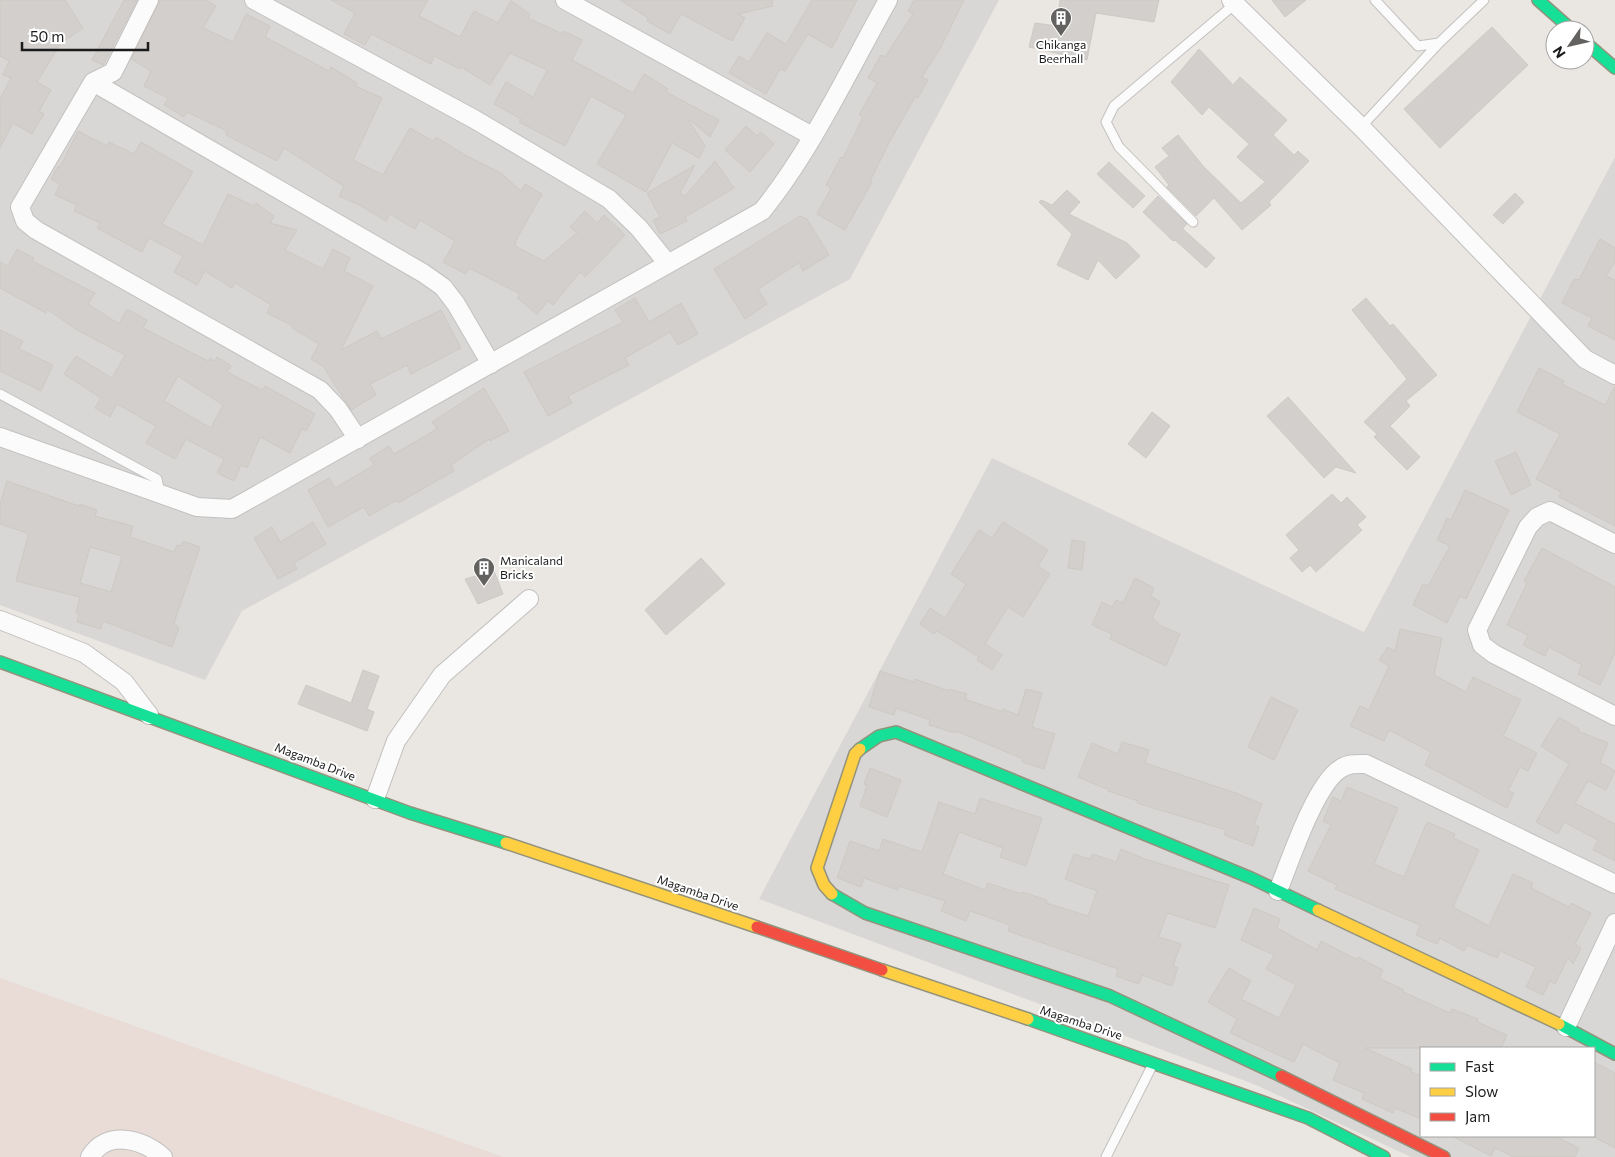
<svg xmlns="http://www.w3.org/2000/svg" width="1615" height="1157" font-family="Commissioner,sans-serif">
	<rect width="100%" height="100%" fill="#eae7e3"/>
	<!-- residential -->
	<path fill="#d9d7d5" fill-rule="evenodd" d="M0,0H999L850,279L242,611L205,680L0,605Z
		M1615,157V1157H1411L1256,1085L759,899L992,458L1364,632ZM1421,1048H1594V1136H1421Z"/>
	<!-- military -->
	<path fill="#e9dbd6" d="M0,978L503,1157H0Z"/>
	<!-- building -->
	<path fill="#d2cfcc" stroke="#cdc9c4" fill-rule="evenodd" d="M0,0H65L83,28L61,43L37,82L51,90L39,111L44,114L32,134L13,123L0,148V99L11,78L3,75L9,61L0,56Z
		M124,0H137L103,65L92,60Z
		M160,0H206L216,6L203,28L233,42L246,14L270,26L265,37L329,71L331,67L357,83L355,86L382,98L353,160L383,175L410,128L433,141L436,137L465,155L501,173L521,191L525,184L542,194L515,242L516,243L515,246L544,261L577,233L570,227L585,211L597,223L604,215L625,235L595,267L585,277L580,272L553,305L548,301L537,314L517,298L520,294L469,268L466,274L443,262L455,241L420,220L415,229L390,214L386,221L361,206L339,196L344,186L284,148L277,161L226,135L227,131L187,112L184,117L164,105L168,98L144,86L151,71L131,59Z
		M331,0H428L419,16L460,37L474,11L498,23L511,1L530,14L528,18L563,34L564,31L582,40L572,60L633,93L644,74L668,89L666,92L719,120L710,137L690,120L689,121L705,146L699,158L672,143L646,192L597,164L626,115L591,96L565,146L519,122L521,119L494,104L506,82L533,97L547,71L545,69L510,53L490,85L461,67L460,69L434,56L431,64L371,34L365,45L344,34L355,13Z
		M620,0H772L773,6L738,14L745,18L732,41L681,14L670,34L647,21L648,18Z
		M812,0H857L832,48L808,34L785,71L780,69L766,94L729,73L739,56L749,62L767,33L786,44Z
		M914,0H964L941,47L922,77L928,80L918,98L915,97L890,141L870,181L872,182L845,230L817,214L831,188L826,185L841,157L843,158L863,117L859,115L877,83L868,78L881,55L885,57L913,14L908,11Z
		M1060,0H1159L1154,22L1096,13L1087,60L1029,47L1035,23L1065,27L1069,9L1059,8Z
		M1272,0H1306L1285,17Z
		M1492,27L1528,65L1440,148L1404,109Z
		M1199,49L1233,85L1240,77L1287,120L1273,135L1294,155L1298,151L1309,161L1269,202L1271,205L1242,230L1214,198L1196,216L1167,187L1169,185L1155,167L1169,156L1162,148L1178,135L1203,166L1241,203L1265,182L1237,157L1249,144L1209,107L1202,115L1171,82Z
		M746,126L757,136L761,132L774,144L750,172L725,150Z
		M78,131L107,146L109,142L134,154L141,142L193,172L162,224L203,245L228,194L254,206L256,203L274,216L270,223L297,230L285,250L323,269L333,249L350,258L344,271L373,286L341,350L377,331L381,339L441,310L461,348L411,374L407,365L370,384L376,395L351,410L323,366L311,359L319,344L292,328L293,326L267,313L271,305L235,283L232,288L205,271L197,285L174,272L183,256L149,238L142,252L97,228L100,223L74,211L77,205L55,195L60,184L51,179L58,166L60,167Z
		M715,161L734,188L685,217L687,221L660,234L653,220L660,217L647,193L695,165L680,193L685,196Z
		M1109,162L1145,196L1133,208L1097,174Z
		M1067,190L1080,202L1069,214L1127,243L1140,256L1116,279L1098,260L1088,280L1057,265L1072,234L1039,202L1041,200L1052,205Z
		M1515,193L1524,202L1503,224L1493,215Z
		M1158,196L1187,224L1183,228L1184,230L1215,258L1206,268L1175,240L1173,241L1143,212Z
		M800,216L807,219L829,255L803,271L799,263L758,289L767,304L745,319L714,269Z
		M1600,239L1615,248V262L1606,276L1615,280V340L1588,326L1592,318L1562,303L1574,279L1579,280Z
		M17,249L34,258L32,261L95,293L88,304L119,324L127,309L147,320L143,328L208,361L210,358L215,361L217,357L231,366L227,372L262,390L265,386L315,414L306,431L302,429L290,453L260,437L247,468L241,465L234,481L217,473L224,459L186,439L175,459L146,443L156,426L117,404L110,417L95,408L101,398L64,374L76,356L112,378L125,355L77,330L47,309L46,313L0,288V262L8,266ZM178,376L223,405L211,428L164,401Z
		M635,298L649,322L681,303L698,334L678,345L670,332L625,358L629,365L568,396L572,403L548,416L524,372L623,322L615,310Z
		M1366,298L1390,326L1393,324L1437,375L1406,401L1410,406L1390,426L1420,457L1407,470L1374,437L1377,434L1364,422L1407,379L1352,310Z
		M0,330L23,341L19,349L53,365L41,391L0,371Z
		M1539,368L1564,381L1562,384L1605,405L1615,386V526L1559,497L1561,492L1536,479L1560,434L1517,412Z
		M484,388L509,431L490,441L489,439L451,465L454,471L398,503L397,500L369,516L364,507L328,527L308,490L329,478L335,488L374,465L370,458L389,446L394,454L437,429L432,422Z
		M1288,397L1356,473L1336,467L1324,478L1267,416Z
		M1152,412L1170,426L1146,458L1128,444Z
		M1516,452L1531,485L1511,495L1495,461Z
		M7,481L79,506L80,504L97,510L95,516L133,526L130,537L174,552L177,545L181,546L183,541L200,547L174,623L179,628L172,647L103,621L101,629L77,622L79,614L76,613L80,597L16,581L28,536L27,533L0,524V504ZM90,547L122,556L111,592L80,583Z
		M1465,490L1509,510L1466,599L1460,596L1447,623L1413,605L1423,584L1428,586L1450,546L1437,540L1447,518L1451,520Z
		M1332,494L1341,503L1347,497L1366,517L1357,525L1362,530L1316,572L1310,565L1302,572L1290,558L1299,550L1286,535Z
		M313,522L326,544L294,563L297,569L278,579L254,538L272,527L280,542Z
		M1003,522L1048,550L1038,566L1050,574L1023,617L1008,607L985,644L1002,655L992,670L977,660L979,657L937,631L934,634L920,624L930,608L945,618L966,584L951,574L979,530L992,538Z
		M1072,540L1085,542L1082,570L1068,568Z
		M1542,548L1615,587V653L1600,685L1578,674L1582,665L1549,647L1545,656L1523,645L1528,635L1507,625L1527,583L1524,581Z
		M701,558L725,584L666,635L645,610Z
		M494,571L503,594L478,604L465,579Z
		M1135,578L1154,588L1151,596L1160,602L1152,618L1161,626L1180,634L1166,666L1110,639L1112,634L1092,625L1102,602L1112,607L1116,600L1123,603Z
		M1400,629L1442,638L1434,675L1466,692L1473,677L1521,700L1503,736L1537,753L1528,771L1520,767L1508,791L1514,793L1507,808L1425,765L1431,752L1389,730L1384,741L1350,726L1360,706L1369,710L1389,666L1379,660L1388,647L1395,651Z
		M363,670L379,676L367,709L374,712L367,731L298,704L306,685L351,703Z
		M880,671L914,682L915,679L949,691V689L967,694L965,699L1002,712L1003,709L1018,715L1026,689L1042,693L1032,727L1055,734L1044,769L1022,762L1023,759L956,731L955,733L929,725L930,720L896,708L894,715L869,707Z
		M1271,697L1298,710L1274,760L1248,747Z
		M1559,717L1579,729L1578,731L1608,743L1600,762L1615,771L1606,790L1588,781L1575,803L1615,824V861L1593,850L1598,840L1564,822L1558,834L1536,822L1569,764L1541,746Z
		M1122,742L1149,750L1145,763L1236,793L1262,804L1254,825L1259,827L1253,846L1224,835L1226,830L1137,803L1138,801L1108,791L1109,790L1078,777L1092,743L1118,754Z
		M870,768L901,780L887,817L860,806L867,785L864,784Z
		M1347,787L1398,808L1374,864L1404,877L1427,822L1455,834L1453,838L1479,850L1453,907L1489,926L1513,874L1533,883L1531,888L1569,907L1571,903L1591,913L1575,944L1581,948L1573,964L1568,958L1555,984L1550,981L1543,995L1526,987L1536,967L1500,951L1497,958L1467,945L1464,951L1440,938L1437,944L1416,935L1420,925L1335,889L1337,885L1308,871L1331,825L1323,821L1333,797L1341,801Z
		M980,798L1042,818L1026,866L1000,857L1003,848L959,832L943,874L985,890L988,883L1021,894L1022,892L1047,900L1046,903L1088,916L1097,891L1065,879L1074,854L1089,859L1093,854L1116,862L1121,849L1145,859L1229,885L1215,928L1167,913L1159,937L1181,944L1173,966L1178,968L1172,986L1142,975L1139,984L1116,976L1118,969L1008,931L1010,925L970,911L966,921L941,911L945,901L899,886L898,890L864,878L861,887L837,878L850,841L879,851L883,839L922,852L939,802L975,814Z
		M1254,908L1280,919L1277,928L1317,950L1321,941L1356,959L1358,957L1383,970L1379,978L1404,990L1403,992L1450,1013L1452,1009L1478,1019L1477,1022L1507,1035L1501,1048H1365L1412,1069L1411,1072L1421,1076V1119L1395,1108L1393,1113L1362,1099L1364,1093L1333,1080L1340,1063L1303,1044L1294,1062L1230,1033L1237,1019L1208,1002L1229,968L1251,981L1241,999L1279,1018L1296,985L1266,969L1274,955L1241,940Z
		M1594,1062L1615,1073V1148L1594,1137Z
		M1452,1136H1555L1579,1148L1575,1157H1514L1495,1148L1491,1156Z"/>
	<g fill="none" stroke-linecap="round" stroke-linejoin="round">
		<!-- lane casing -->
		<g stroke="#c2c1bf" stroke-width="11">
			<path id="lane" d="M1375,0L1418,46L1439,43L1484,0
				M1361,127L1439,43
				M1193,222L1119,147L1106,122L1114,106L1236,3
				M0,394L157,479L160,493
				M1106,1157L1153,1064"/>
		</g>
		<!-- street casing -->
		<g stroke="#c2c1bf" stroke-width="20">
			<path id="street" d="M149,0L113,72L93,82L20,207L25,221L36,230L320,390L338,409L358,439
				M254,0L474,119L609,199L639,228L668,264
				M565,0L812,136
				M1231,0L1361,127L1585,359L1615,375
				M93,82L423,273L443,287L456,304L491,364
				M0,437L197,507L232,509L762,211C811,151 850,68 888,0
				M1615,544L1550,511L1537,517L1528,527L1477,630L1482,645L1494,654L1615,716
				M0,620L84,653L124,682L149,715
				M375,799L396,741L442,675L529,599
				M1278,891C1290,861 1315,785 1340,769C1349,763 1357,764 1366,764L1615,884
				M1566,1027L1615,923
				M90,1157C107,1129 142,1139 163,1157"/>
		</g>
		<!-- fast casing -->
		<g stroke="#93937c" stroke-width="14">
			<path id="fast" d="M1538,0L1572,30
				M1585,42L1615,68
				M0,662L410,813L506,843
				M860,749L879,736L896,732L1251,878L1318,910
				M832,894L865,913L1110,996L1281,1076
				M1028,1019L1308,1118L1384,1157
				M1559,1024L1615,1054"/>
		</g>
		<!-- slow casing -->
		<g stroke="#93937c" stroke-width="14">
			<path id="slow" d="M506,843L757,927
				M832,894L824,885L817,868L855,754L860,749
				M1318,910L1559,1024
				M882,970L1028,1019"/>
		</g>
		<!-- jam casing -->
		<g stroke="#93937c" stroke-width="14">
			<path id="jam" d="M757,927L882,970
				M1281,1076L1444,1157"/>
		</g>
		<!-- lane -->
		<use href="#lane" stroke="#fcfbfb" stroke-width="9"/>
		<!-- street -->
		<use href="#street" stroke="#fcfbfb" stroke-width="18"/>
		<!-- fast -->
		<use href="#fast" stroke="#16e098" stroke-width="11"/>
		<!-- slow -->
		<use href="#slow" stroke="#ffcf43" stroke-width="11"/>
		<!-- jam -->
		<use href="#jam" stroke="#f24e42" stroke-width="11"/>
	</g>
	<!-- icons -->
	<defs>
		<g id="building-pin" transform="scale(1.125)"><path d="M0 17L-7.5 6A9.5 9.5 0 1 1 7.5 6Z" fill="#636261" stroke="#fff"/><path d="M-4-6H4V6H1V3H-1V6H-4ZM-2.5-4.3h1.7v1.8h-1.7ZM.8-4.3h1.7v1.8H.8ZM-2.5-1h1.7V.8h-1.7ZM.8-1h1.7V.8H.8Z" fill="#fff"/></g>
	</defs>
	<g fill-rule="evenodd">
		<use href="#building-pin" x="1061" y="18"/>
		<use href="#building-pin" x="484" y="568"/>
	</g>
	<g text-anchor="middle" stroke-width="4" stroke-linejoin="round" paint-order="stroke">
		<!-- poi labels -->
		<g font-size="12" fill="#1b1b1b" stroke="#fff">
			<text x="1061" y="49">Chikanga<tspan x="1061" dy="14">Beerhall</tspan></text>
			<text x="500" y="565" text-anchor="start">Manicaland<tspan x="500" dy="14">Bricks</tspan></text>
		</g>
		<!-- street labels -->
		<g font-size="12" fill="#1b1b1b" stroke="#fff">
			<text transform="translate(315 762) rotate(21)" y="4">Magamba Drive</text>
			<text transform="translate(698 893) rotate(19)" y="4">Magamba Drive</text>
			<text transform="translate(1081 1023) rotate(18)" y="4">Magamba Drive</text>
		</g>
	</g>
	<!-- legend -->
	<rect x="1420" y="1047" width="175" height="90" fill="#ffffff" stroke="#a4a4a4"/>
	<rect x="1430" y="1063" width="25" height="8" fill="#16e098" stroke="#a4a4a4"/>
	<text x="1465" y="1072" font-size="15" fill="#1b1b1b">Fast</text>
	<rect x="1430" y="1088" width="25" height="8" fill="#ffcf43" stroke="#a4a4a4"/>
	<text x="1465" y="1097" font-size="15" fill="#1b1b1b">Slow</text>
	<rect x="1430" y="1113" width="25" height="8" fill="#f24e42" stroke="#a4a4a4"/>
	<text x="1465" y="1122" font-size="15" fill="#1b1b1b">Jam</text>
	<!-- north arrow -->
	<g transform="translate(1570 45) rotate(236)"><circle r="24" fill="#ffffff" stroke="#a4a4a4"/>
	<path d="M0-4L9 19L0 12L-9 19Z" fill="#636261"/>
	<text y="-8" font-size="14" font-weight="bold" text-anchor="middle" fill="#1b1b1b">N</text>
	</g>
	<!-- scale -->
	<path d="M22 42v8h126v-8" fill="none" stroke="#1b1b1b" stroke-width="2.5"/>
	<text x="30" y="42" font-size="15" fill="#1b1b1b" stroke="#ffffff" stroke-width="4" paint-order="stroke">50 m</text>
</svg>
